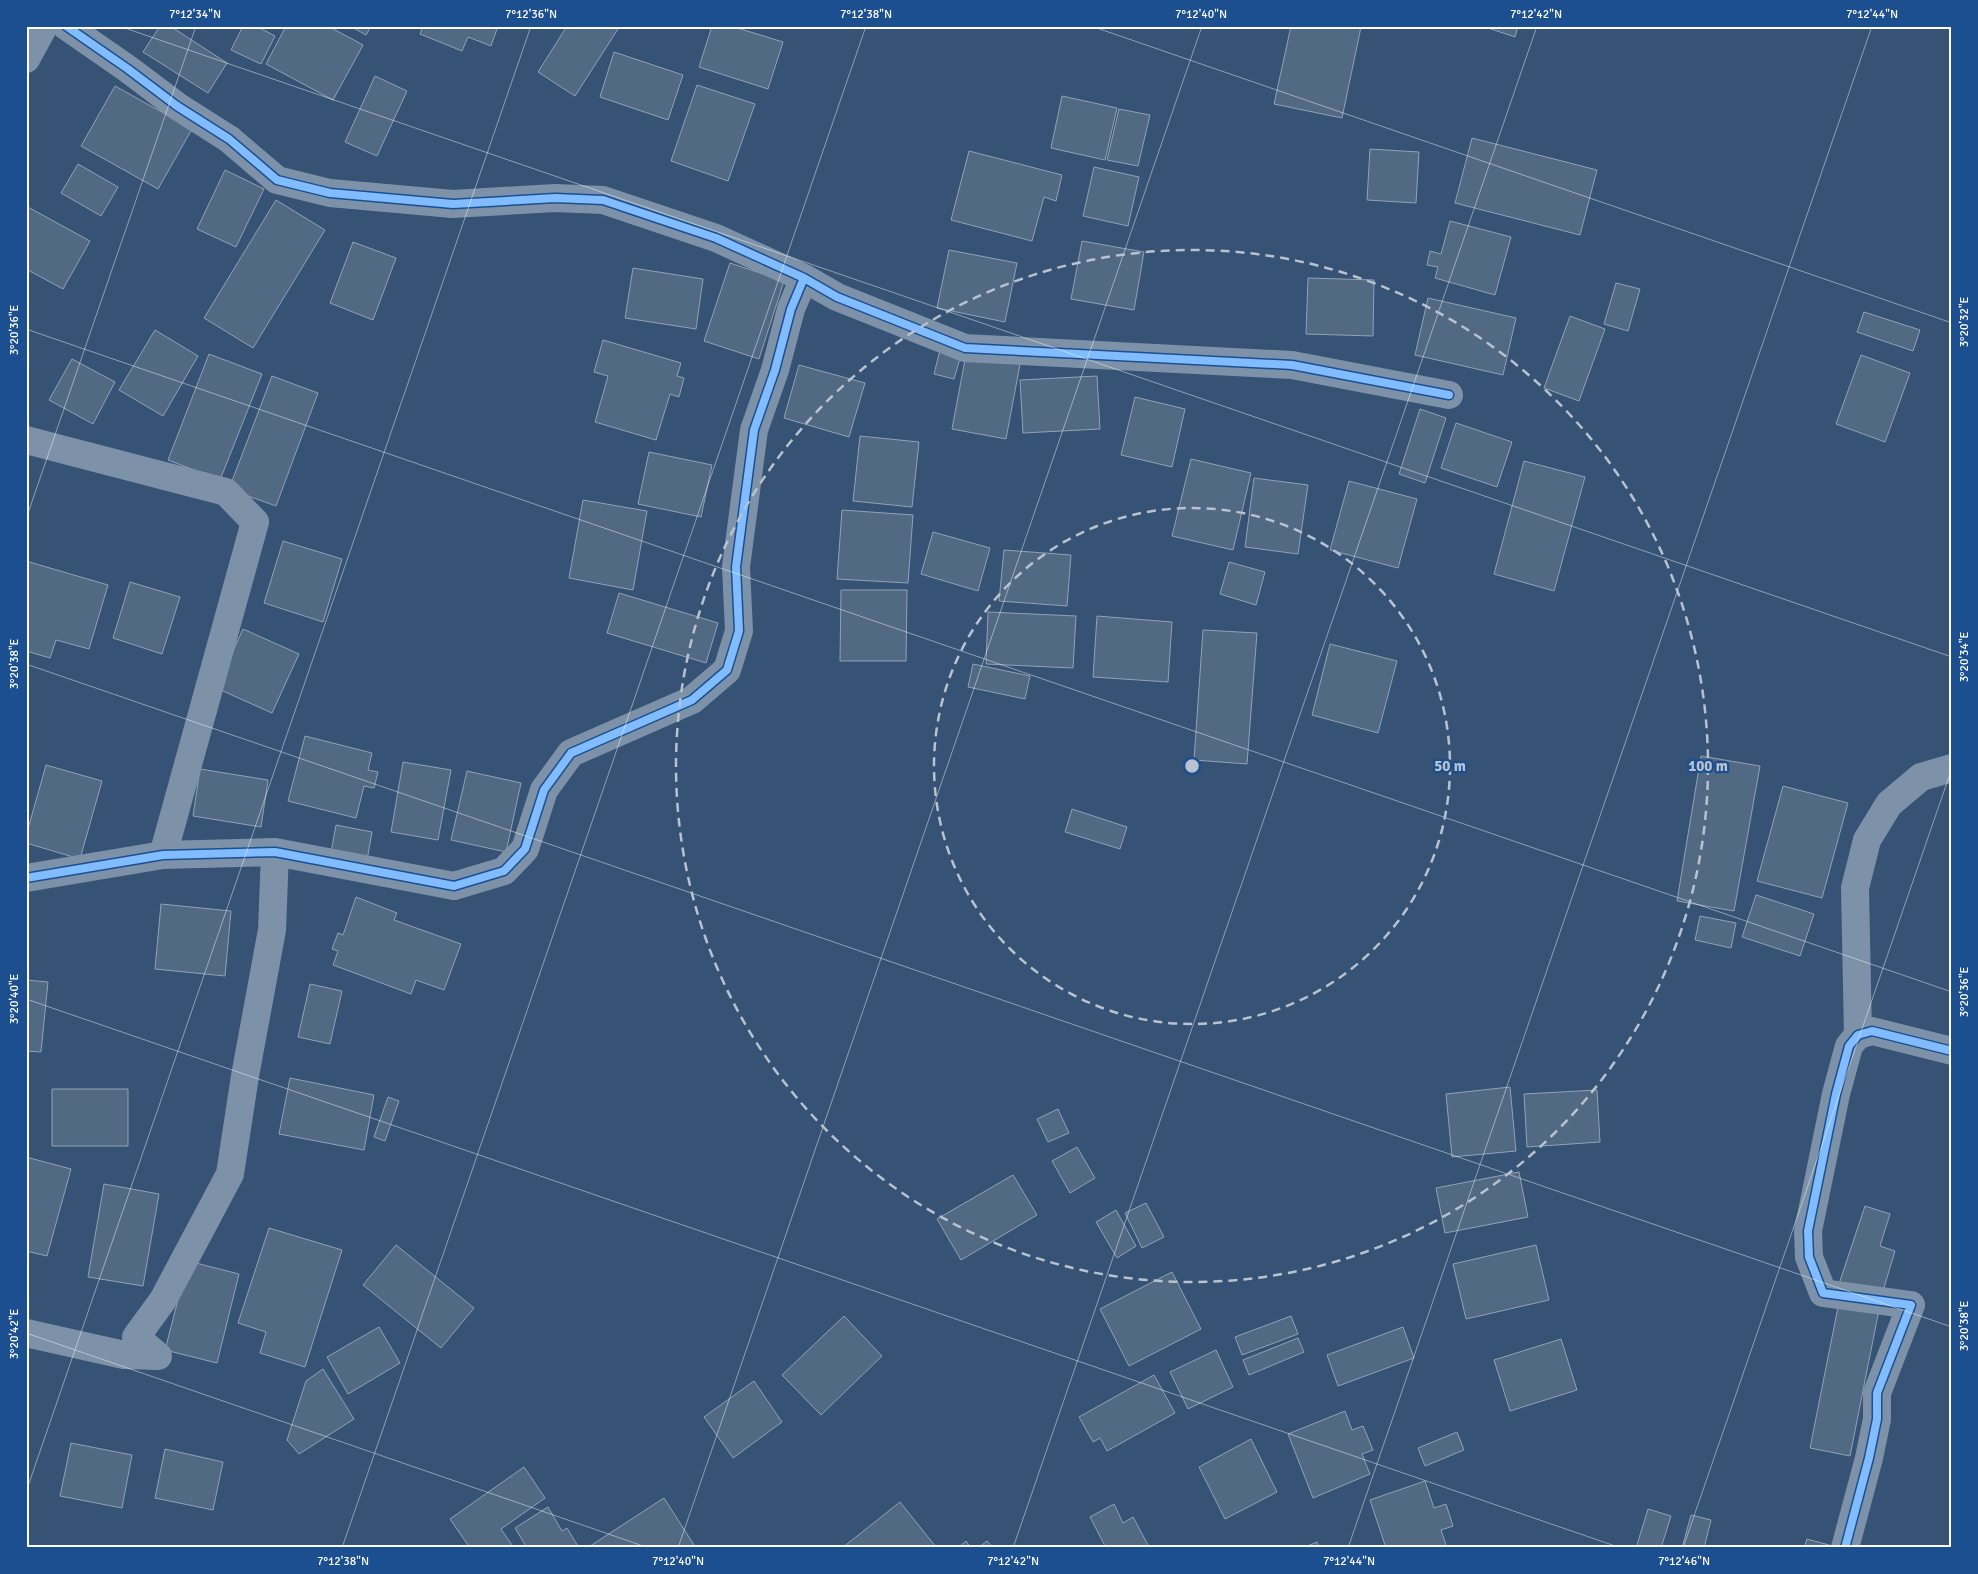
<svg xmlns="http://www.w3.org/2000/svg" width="1978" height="1574" font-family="Signika,sans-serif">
	<rect width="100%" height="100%" fill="#365274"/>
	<!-- building -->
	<path fill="#526984" stroke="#92a2b6" d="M160,26H170L227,63L208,93L143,52Z
		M243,26H256L275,36L261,64L231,50Z
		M286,26H328L363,45L333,100L266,64Z
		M350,26H371L366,35Z
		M423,26H498L491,46L468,37L462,51L420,34Z
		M567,26H613L618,29L575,96L538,72Z
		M712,26H731L783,42L768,89L699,67Z
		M1291,26L1361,27L1342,118L1274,104Z
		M1482,26H1518L1515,37Z
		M614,52L683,75L668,120L600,97Z
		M375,76L407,91L377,156L345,142Z
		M697,85L755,104L728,181L671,161Z
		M115,86L192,129L158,189L81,146Z
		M1062,96L1117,108L1105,160L1051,148Z
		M1119,109L1150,115L1138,166L1107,160Z
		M1472,138L1597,170L1580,235L1455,203Z
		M1370,149L1419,152L1416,203L1367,200Z
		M969,151L1062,175L1056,201L1044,197L1032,241L951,220Z
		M78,164L118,187L101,216L61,193Z
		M1094,167L1139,177L1128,226L1083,216Z
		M225,170L264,189L236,247L197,229Z
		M276,200L325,230L253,348L204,318Z
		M26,206L90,241L63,289L26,269Z
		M1450,221L1511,237L1495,295L1435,278L1438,267L1427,265L1430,251L1441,254Z
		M1082,241L1144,252L1134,310L1071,299Z
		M353,242L396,258L373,320L330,303Z
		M949,250L1017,263L1005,322L937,308Z
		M730,263L784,281L759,359L704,341Z
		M633,268L703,279L696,329L625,318Z
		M1308,278L1374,280L1373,336L1306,334Z
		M1616,283L1640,289L1628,331L1604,324Z
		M1428,298L1516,318L1503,375L1415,355Z
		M1864,312L1920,330L1913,351L1857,332Z
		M1570,316L1605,329L1579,401L1544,388Z
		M155,330L198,356L163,416L119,390Z
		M603,340L681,363L677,376L684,378L679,397L670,394L656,440L595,422L608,376L594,372Z
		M967,349L1021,359L1006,439L952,429Z
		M940,350L961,355L954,379L934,374Z
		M209,354L262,374L220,480L168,460Z
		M1861,355L1910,373L1885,442L1836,424Z
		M72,359L115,382L93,424L49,400Z
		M799,365L865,383L849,437L784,418Z
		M272,376L318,393L276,506L229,489Z
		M1097,376L1100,429L1023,433L1020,380Z
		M1135,397L1185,409L1172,467L1121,455Z
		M1420,409L1446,418L1425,483L1399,474Z
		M1456,423L1512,442L1497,487L1441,468Z
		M860,436L919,442L912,507L853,501Z
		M649,452L712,465L701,517L638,504Z
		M1191,459L1251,473L1233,550L1172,536Z
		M1524,461L1585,477L1554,591L1494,574Z
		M1254,478L1308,485L1298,554L1245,547Z
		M1349,481L1417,499L1398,568L1330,550Z
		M583,500L647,511L633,590L569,578Z
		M842,510L913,515L908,583L837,579Z
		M933,532L990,548L978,591L921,574Z
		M283,541L342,559L323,622L264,603Z
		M1004,550L1071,555L1067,606L999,601Z
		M26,561L108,585L89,649L56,640L50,658L26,651Z
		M1229,562L1265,572L1256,605L1220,594Z
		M130,582L180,597L162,654L113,638Z
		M841,590H907L906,661H840Z
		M619,593L718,623L706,663L607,633Z
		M988,612L1076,616L1073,668L986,664Z
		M1097,616L1172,622L1168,682L1093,677Z
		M243,629L299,654L272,713L216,688Z
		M1203,630L1257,633L1247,764L1194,760Z
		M1330,644L1397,661L1378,733L1312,715Z
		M973,664L1030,676L1025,699L968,687Z
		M305,736L372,753L368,770L378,772L374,788L364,786L356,818L288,801Z
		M1701,756L1760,766L1734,911L1677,901Z
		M403,762L451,770L438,840L391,832Z
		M46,765L102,781L80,859L26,843V836Z
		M200,769L268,780L261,827L193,816Z
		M467,771L521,783L506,852L451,840Z
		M1783,786L1848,803L1822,898L1757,881Z
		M1072,809L1127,827L1120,849L1065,832Z
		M336,825L372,832L367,860L331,852Z
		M1756,895L1814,914L1800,956L1742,937Z
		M356,897L397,913L394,920L461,944L444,990L416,980L411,994L333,965L338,951L332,949L338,933L343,935Z
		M161,904L231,911L225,976L155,969Z
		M1700,916L1736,923L1731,948L1695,940Z
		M26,980L48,982L41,1052L26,1051Z
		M310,984L342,991L330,1044L298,1037Z
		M290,1078L374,1095L364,1150L279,1134Z
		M1510,1087L1516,1151L1452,1157L1446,1094Z
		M52,1089H128V1146H52Z
		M1597,1090L1600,1142L1527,1147L1524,1094Z
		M388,1097L399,1101L385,1141L374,1137Z
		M1058,1109L1069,1133L1048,1142L1037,1119Z
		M1077,1147L1095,1178L1070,1193L1052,1161Z
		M26,1157L71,1169L47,1256L26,1251Z
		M1519,1172L1528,1217L1445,1233L1436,1188Z
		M1013,1175L1037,1215L961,1260L937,1219Z
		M104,1184L159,1194L143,1286L88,1277Z
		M1146,1203L1164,1237L1142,1248L1125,1213Z
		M1865,1206L1890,1214L1880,1246L1895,1251L1881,1298L1839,1284Z
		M1116,1210L1136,1246L1117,1258L1096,1222Z
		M269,1228L342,1250L305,1367L260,1353L266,1332L238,1323Z
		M396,1245L474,1308L441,1348L363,1285Z
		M1536,1245L1549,1300L1466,1319L1453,1264Z
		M188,1261L239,1274L217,1363L165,1350Z
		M1172,1272L1201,1329L1129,1366L1100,1309Z
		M1840,1297L1880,1305L1850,1456L1810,1448Z
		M844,1316L882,1356L821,1415L782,1375Z
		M1291,1316L1298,1334L1242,1355L1235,1337Z
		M379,1327L400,1363L348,1394L327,1357Z
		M1403,1327L1414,1358L1338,1386L1327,1355Z
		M1298,1338L1304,1352L1249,1375L1243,1360Z
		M1561,1339L1577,1390L1510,1411L1494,1360Z
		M1216,1350L1233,1387L1188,1409L1170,1372Z
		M323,1369L354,1419L299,1454L287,1440L306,1381Z
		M1154,1375L1175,1413L1107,1451L1100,1438L1093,1442L1079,1417Z
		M754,1381L782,1422L733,1458L704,1417Z
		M1345,1411L1352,1430L1363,1426L1373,1450L1362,1454L1370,1474L1313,1498L1288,1434Z
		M1457,1432L1464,1450L1425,1466L1418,1448Z
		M1251,1439L1277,1492L1225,1519L1199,1467Z
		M71,1443L132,1455L122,1508L60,1496Z
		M165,1449L223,1462L213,1510L155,1498Z
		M524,1467L545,1498L501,1529L514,1548H470L450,1519Z
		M1425,1481L1434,1508L1446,1504L1453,1526L1441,1530L1447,1548H1386L1370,1500Z
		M664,1498L696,1548H587Z
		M900,1502L936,1547L842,1548Z
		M1114,1504L1123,1523L1133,1517L1148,1545L1143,1548H1106L1090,1517Z
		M548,1507L562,1531L567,1528L579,1548H527L515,1528Z
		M1648,1509L1671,1516L1661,1548H1636Z
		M1691,1515L1711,1520L1704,1548H1682Z
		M1807,1539L1840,1548H1804Z
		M966,1541L971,1548H958Z
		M987,1541L993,1548H978Z
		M1317,1542L1320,1548H1303Z"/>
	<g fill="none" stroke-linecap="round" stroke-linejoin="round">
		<!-- minor -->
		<path stroke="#7d92a8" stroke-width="28" d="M66,26L128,69L177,106L229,139L277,180L330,193L453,204L555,198L603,200L716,238L804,278L837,297L965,348L1292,365L1449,395
			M26,59L44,26
			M26,440L226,492L255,522L163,855
			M26,878L163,855L275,852L454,886L504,871L525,849L544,790L571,753L692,700L727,670L739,631L736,567L754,430L775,370L791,309L804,278
			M1858,1035L1855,888L1867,840L1889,804L1921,777L1952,768
			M26,1333L124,1355L158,1356L136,1337L163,1300L230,1174L245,1076L272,930L275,852
			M1845,1548L1869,1458L1877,1419V1393L1911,1305L1823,1293L1809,1257L1808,1231L1836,1094L1849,1046L1858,1035L1872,1031L1952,1051"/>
		<!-- cycleway casing -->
		<g stroke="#1b4f8f" stroke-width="11">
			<path id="cycleway" d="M66,26L128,69L177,106L229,139L277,180L330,193L453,204L555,198L603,200L716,238L804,278L837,297L965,348L1292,365L1449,395
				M26,878L163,855L275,852L454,886L504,871L525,849L544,790L571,753L692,700L727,670L739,631L736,567L754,430L775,370L791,309L804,278
				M1845,1548L1869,1458L1877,1419V1393L1911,1305L1823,1293L1809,1257L1808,1231L1836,1094L1849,1046L1858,1035L1872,1031L1952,1051"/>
		</g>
		<!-- cycleway -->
		<use href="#cycleway" stroke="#80bcff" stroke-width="8"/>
	</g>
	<!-- ticks -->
	<path fill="none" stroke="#fff" stroke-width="1" stroke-opacity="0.45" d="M119,26L1952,657M1091,26L1952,323M26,329L1952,992M26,519L196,26M26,664L1952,1327M26,999L1621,1548M26,1333L649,1548M26,1492L531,26M342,1548L866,26M678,1548L1202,26M1013,1548L1537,26M1348,1548L1872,26M1683,1548L1952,768"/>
	<!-- distance rings -->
	<g fill="none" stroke="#b9c2ce" stroke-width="2.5" stroke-dasharray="9 6">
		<circle cx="1192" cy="766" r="258"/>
		<circle cx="1192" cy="766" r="516"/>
	</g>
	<circle cx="1192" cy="766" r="8" fill="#b9c2ce" stroke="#1b4f8f" stroke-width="2.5"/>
	<g font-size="15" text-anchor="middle" font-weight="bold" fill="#b9c2ce" stroke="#1b4f8f" stroke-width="4.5" stroke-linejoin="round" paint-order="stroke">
		<text x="1450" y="771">50 m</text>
		<text x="1708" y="771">100 m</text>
	</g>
	<!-- border -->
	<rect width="1978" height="1574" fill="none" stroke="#1b4f8f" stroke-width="55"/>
	<rect x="28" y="28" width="1922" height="1518" fill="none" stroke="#fff" stroke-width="2"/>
	<g font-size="12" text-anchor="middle" fill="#fff">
		<text x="195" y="18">7°12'34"N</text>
		<text x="531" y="18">7°12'36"N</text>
		<text x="866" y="18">7°12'38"N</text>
		<text x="1201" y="18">7°12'40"N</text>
		<text x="1536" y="18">7°12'42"N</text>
		<text x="1872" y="18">7°12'44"N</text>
		<text transform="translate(1964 322) rotate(-90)" y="4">3°20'32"E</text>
		<text transform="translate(14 330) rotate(-90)" y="4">3°20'36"E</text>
		<text transform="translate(1964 657) rotate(-90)" y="4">3°20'34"E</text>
		<text transform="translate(14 664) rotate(-90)" y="4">3°20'38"E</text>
		<text transform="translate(1964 992) rotate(-90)" y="4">3°20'36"E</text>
		<text transform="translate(14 999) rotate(-90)" y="4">3°20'40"E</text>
		<text transform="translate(1964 1326) rotate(-90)" y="4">3°20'38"E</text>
		<text transform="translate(14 1334) rotate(-90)" y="4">3°20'42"E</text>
		<text x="343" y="1565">7°12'38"N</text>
		<text x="678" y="1565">7°12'40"N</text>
		<text x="1013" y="1565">7°12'42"N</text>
		<text x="1349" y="1565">7°12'44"N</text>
		<text x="1684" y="1565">7°12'46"N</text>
	</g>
</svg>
